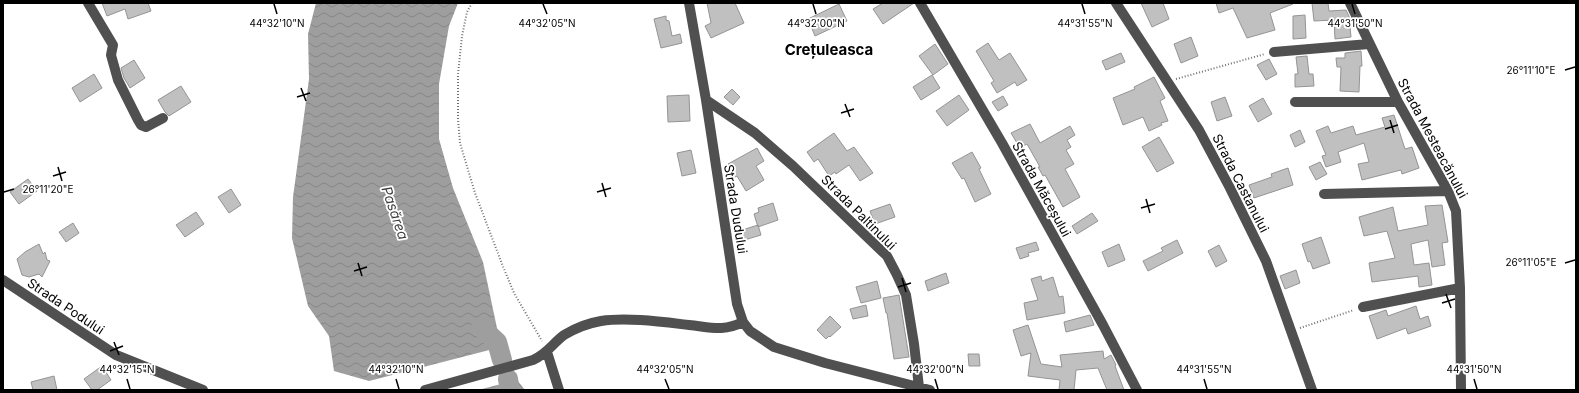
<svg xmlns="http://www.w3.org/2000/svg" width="1579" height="393" font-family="Inter,sans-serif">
	<defs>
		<pattern id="water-waves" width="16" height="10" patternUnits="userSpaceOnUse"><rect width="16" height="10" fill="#9e9e9e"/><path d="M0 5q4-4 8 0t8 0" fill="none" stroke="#868686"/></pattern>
	</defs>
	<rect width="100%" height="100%" fill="#fff"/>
	<!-- water -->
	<path fill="url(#water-waves)" d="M316,3H458L449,26L439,84V139L453,188L483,262L501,347L369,381L334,371L329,336L308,306L292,238L293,197L309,79L308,34Z
		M517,380L525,390H478Z"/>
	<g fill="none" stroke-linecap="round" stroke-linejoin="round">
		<!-- river -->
		<path stroke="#9e9e9e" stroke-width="20" d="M481,327L497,342L502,360
			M508,379L509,385L508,390"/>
	</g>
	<!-- building -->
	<path fill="#c0c0c0" stroke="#949494" d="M102,3H148L151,11L128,19L125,9L107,16Z
		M707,3H735L744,23L711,38L705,26L711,23Z
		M883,3H914L883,24L873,9Z
		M1141,3H1163L1169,19L1152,27Z
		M1216,3H1293V4L1270,13L1275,30L1247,38L1233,8L1219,13Z
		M1312,3H1328L1329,11L1346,10L1349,16L1351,37L1335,39L1334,20L1314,21Z
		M839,4L847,21L815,36L808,19Z
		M1305,15L1306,38L1293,39V16Z
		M666,16V20L669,21L672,36L680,34L682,43L661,48L654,19Z
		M1191,37L1198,56L1181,63L1174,44Z
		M988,43L999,60L1010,53L1027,80L1017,86L1015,82L997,93L991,83L994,81L976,51Z
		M935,44L948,64L933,75L919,56Z
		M1361,51L1362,66H1360L1359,92L1340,91L1341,67H1337L1336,58H1345V53Z
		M1121,53L1125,62L1106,70L1102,61Z
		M1307,56L1309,74H1313L1314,86L1295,87V74H1298L1296,57Z
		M1269,59L1277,74L1266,80L1257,65Z
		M134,60L145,78L130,88L124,78L121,68Z
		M94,74L102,88L80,102L72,88Z
		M932,75L940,88L921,100L913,87Z
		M1154,77L1165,98L1160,101L1168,121L1161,123L1162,125L1149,131L1143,117L1123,125L1113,98L1135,89L1134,87Z
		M181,86L191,102L169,116L165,112L158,100Z
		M732,89L740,97L733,105L724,97Z
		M689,95L690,121L668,122L667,96Z
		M959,95L969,110L947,126L936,111Z
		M1003,96L1008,105L998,111L992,102Z
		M1225,97L1232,116L1217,121L1211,102Z
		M1263,98L1272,114L1258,122L1249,106Z
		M1394,115L1405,149L1412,147L1419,168L1402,174L1401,170L1362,180L1358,164L1369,162L1364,143L1338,152L1341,162L1326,167L1322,156L1326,155L1316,131L1328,126L1331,133L1353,126L1356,135L1385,127L1382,118Z
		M1030,124L1040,143L1070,126L1075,135L1067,140L1071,147L1066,150L1074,164L1065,169L1080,197L1063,207L1045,175L1043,176L1038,167H1040L1027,144L1023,146L1020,141L1017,143L1011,133Z
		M1300,130L1305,142L1295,147L1290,135Z
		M834,133L847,151L854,147L873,173L860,181L849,165L836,174L835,172L829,176L818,159L814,162L807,152Z
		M1159,137L1174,163L1157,172L1142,147Z
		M757,148L764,161L756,166L764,180L746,191L737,176L735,177L728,164Z
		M691,150L696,173L682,176L677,153Z
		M972,152L981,168L979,169L991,194L975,202L964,178L962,179L952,163Z
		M1320,162L1327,174L1316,180L1309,167Z
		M1288,168L1293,185L1254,198L1249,185L1272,177L1271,174Z
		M28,179L37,191L19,204L10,192Z
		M231,189L241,205L229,213L218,197Z
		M773,203L778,220L758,227L754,214L759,212L758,208Z
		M890,204L895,217L875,224L870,211Z
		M1442,205L1448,242L1442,243L1445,265L1432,267L1428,240L1411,244L1414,265L1429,263L1432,285L1419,287L1418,276L1372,282L1369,263L1395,258L1387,231L1364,236L1359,217L1393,207L1398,231L1428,225L1425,206Z
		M196,212L204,224L185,237L176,225Z
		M1092,213L1098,221L1077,234L1072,226Z
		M73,223L79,233L66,242L59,232Z
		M758,225L761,235L741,241L739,231Z
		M1321,237L1330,263L1313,269L1310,261L1308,262L1302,244Z
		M1177,240L1183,253L1148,271L1143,261L1163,251L1161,248Z
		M1036,242L1039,250L1028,253L1029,256L1020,259L1016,248Z
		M39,244L43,254L45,252L47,260L50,261L42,277L39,274L29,277L22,275L17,259L25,252Z
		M1119,244L1125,260L1108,267L1102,252Z
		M1219,245L1227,261L1216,267L1208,251Z
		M1296,270L1300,283L1285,289L1280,276Z
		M946,273L949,283L928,291L925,281Z
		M1041,276L1042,281L1053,277L1059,297L1063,296L1065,313L1027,320L1024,303L1038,300L1031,279Z
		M877,281L881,298L861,303L856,287Z
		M899,295L909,357L894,359L887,313H886L883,298Z
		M866,305L868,316L853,319L850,309Z
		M1416,306L1420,319L1428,316L1431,326L1408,334L1406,328L1377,339L1369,316L1386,310L1388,316Z
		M1090,315L1094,325L1066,332L1064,322Z
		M830,316L841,327L830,337L829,336L826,339L817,330Z
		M1028,325L1041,364L1062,367L1060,355L1103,351L1104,359L1111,355L1116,365L1115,366L1124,390H1107L1098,368L1076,370L1074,390H1059L1060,380L1028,376L1031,353L1021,356L1013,330Z
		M968,354H979L980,366H969Z
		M102,366L111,380L97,390H92L84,379Z
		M54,376L57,390H33L31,382Z"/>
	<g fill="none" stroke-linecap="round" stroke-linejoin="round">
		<!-- path -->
		<path stroke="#727272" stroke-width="2" stroke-dasharray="1 2" stroke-linecap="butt" d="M472,3L467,12L462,36L458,74V119L460,143L475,193L502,264L514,293L542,341
			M1176,79L1265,54
			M1300,328L1354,310"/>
		<!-- minor -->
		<path stroke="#505050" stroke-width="10" d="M88,3L113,45L111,55L118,80L138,120L141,125L146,127L163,118
			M689,3L706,100L737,304L743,322L750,331L774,347L825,363L930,390
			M920,3L1002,143L1103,325L1137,390
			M1116,3L1199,130L1230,188L1266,261L1312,390
			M1350,3L1398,102L1448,191L1456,211L1460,288L1461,390
			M1274,52L1369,44
			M706,100L755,133L793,166L887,256L897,275L906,295L914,344L919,387
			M1295,102H1398
			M1324,194L1448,191
			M3,280L116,355L203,390
			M1363,307L1460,288
			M547,352L559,390
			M425,390L533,360C548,353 552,344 564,335C574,329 589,323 601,321C627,317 663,322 689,325C710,327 723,332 743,322"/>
	</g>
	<!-- ticks -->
	<path fill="none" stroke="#000" stroke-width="1.5" d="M274,4L277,14M543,4L547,14M813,4L816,14M1082,4L1085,14M1352,4L1355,14M1565,70L1575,67M301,88L306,101M297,97L310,93M845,104L850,117M841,113L854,109M1390,120L1394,133M1385,129L1398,125M58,167L62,181M53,176L66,172M602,183L606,197M4,192L14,189M597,192L611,188M1146,199L1150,213M1141,208L1155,204M358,263L362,276M1565,263L1575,260M354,271L367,267M902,278L906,292M898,287L911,283M1446,294L1451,308M1442,303L1455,299M114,342L119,355M110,351L123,346M127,379L130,389M396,379L399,389M665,379L669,389M935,379L938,389M1204,379L1207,389M1474,379L1477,389"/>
	<g text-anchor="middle" stroke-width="3.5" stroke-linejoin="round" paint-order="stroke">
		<!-- street labels -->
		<g font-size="13" fill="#000" stroke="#fff">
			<text transform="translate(1433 138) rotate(62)" y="5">Strada Mesteacănului</text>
			<text transform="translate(1241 183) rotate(63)" y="5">Strada Castanului</text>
			<text transform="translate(1042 189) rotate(61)" y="5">Strada Măceșului</text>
			<text transform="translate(736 209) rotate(81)" y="5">Strada Dudului</text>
			<text transform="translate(859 212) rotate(45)" y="5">Strada Paltinului</text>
			<text transform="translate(66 306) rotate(34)" y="5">Strada Podului</text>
		</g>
		<!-- water labels -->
		<g font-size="14" font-style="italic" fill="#3f3f3f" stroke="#fff">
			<text transform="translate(395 213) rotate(71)" y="5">Pasărea</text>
		</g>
		<!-- quarter labels -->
		<g font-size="15" font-weight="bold" fill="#000" stroke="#fff">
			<text x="829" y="55">Crețuleasca</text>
		</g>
	</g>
	<g font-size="10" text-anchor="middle" fill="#000" stroke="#fff" stroke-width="3.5" stroke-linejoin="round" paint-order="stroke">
		<text x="277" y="27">44°32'10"N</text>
		<text x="547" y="27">44°32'05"N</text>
		<text x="816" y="27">44°32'00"N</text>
		<text x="1085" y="27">44°31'55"N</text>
		<text x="1355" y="27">44°31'50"N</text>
		<text x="1531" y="74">26°11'10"E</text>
		<text x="48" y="193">26°11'20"E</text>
		<text x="1531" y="266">26°11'05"E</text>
		<text x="127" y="373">44°32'15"N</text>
		<text x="396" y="373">44°32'10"N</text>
		<text x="665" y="373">44°32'05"N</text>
		<text x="935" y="373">44°32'00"N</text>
		<text x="1204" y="373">44°31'55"N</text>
		<text x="1474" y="373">44°31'50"N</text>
	</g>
	<!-- border -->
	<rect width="1579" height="393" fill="none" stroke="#000000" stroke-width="8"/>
</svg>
